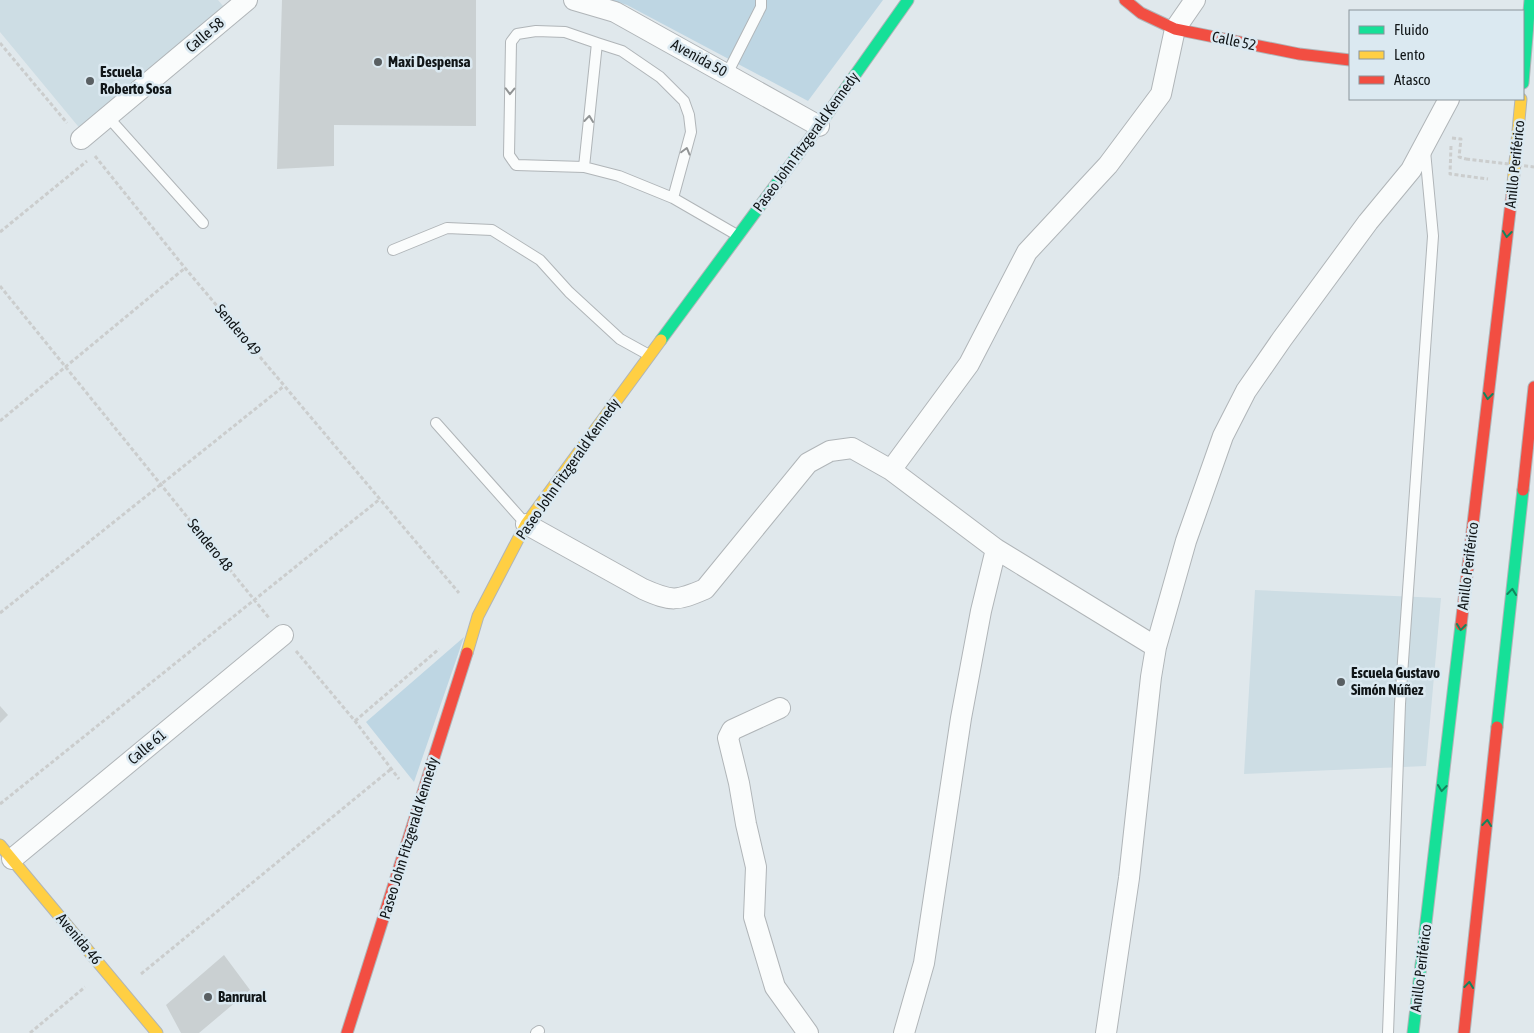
<svg xmlns="http://www.w3.org/2000/svg" width="1534" height="1033" font-family="'Asap Condensed',sans-serif">
	<rect width="100%" height="100%" fill="#e0e8ec"/>
	<!-- built -->
	<path fill="#cddde4" d="M0,0H218L224,7L82,131L0,32Z
		M1255,590L1441,598L1426,766L1244,774Z"/>
	<!-- green -->
	<path fill="#bed6e3" d="M611,0H883L808,101L627,5Z
		M464,637L414,782L366,722Z"/>
	<!-- building -->
	<path fill="#cad0d2" d="M282,0H476V126L334,125V166L277,169Z
		M0,706L8,715L0,723Z
		M224,955L250,990L199,1033H181L166,1005Z"/>
	<g fill="none" stroke-linecap="round" stroke-linejoin="round">
		<!-- lane casing -->
		<g stroke="#b0b5b8" stroke-width="12">
			<path id="lane" d="M597,43L622,51L660,77L684,101L689,115L691,132L673,198
				M727,74L761,7V0
				M108,117L203,223
				M584,167L597,43L565,32L536,31L517,34L511,42L509,155L516,165L584,167L619,176L673,198L737,235
				M393,250L447,228L492,230L540,260L569,292L620,339L649,355
				M436,423L525,523
				M536,1033L539,1031
				M1388,1033L1400,704L1433,236L1425,151"/>
		</g>
		<!-- street casing -->
		<g stroke="#b0b5b8" stroke-width="22">
			<path id="street" d="M574,0L615,12L819,126
				M81,139L247,0
				M891,470L969,364L1027,252L1108,165L1161,94L1175,29L1195,0
				M526,524L643,589C672,602 677,601 705,589L808,463L830,451L852,448L891,470L996,549L1156,647
				M780,708L732,730L728,738L739,783L746,824L756,867L754,917L775,987L808,1033
				M12,859L283,635
				M904,1033L924,963L961,718L981,611L996,549
				M1106,1033L1129,878L1151,677L1156,647L1186,541L1223,436L1246,391L1282,339L1368,222L1411,170L1449,99"/>
		</g>
		<!-- fast casing -->
		<g stroke="#b0b5b8" stroke-width="13">
			<path id="fast" d="M1523,83L1530,0
				M661,340L819,126L908,0
				M1497,727L1523,490
				M1413,1033L1461,625"/>
		</g>
		<!-- slow casing -->
		<g stroke="#b0b5b8" stroke-width="13">
			<path id="slow" d="M1512,194L1521,99
				M467,653L478,616L526,524L661,340
				M0,845L157,1033"/>
		</g>
		<!-- jam casing -->
		<g stroke="#b0b5b8" stroke-width="13">
			<path id="jam" d="M1125,0L1141,13L1175,29L1299,54L1350,60
				M1523,490L1534,387
				M1461,625L1512,194
				M347,1033L467,653
				M1464,1033L1497,727"/>
		</g>
		<!-- path -->
		<path stroke="#cbcdcd" stroke-width="3" stroke-dasharray="4 2.5" stroke-linecap="butt" d="M0,43L67,123
			M1452,138L1461,139L1459,157L1466,159
			M1451,146L1450,174L1488,179
			M95,156L185,268L459,593
			M0,232L87,161
			M0,286L269,618
			M0,421L185,268
			M0,613L284,386
			M296,651L355,721L399,779
			M355,721L439,649
			M0,804L380,499
			M141,974L391,769
			M30,1033L85,987"/>
		<!-- lane -->
		<use href="#lane" stroke="#fafcfc" stroke-width="10"/>
		<!-- street -->
		<use href="#street" stroke="#fafcfc" stroke-width="20"/>
		<!-- fast -->
		<use href="#fast" stroke="#16e098" stroke-width="11"/>
		<!-- slow -->
		<use href="#slow" stroke="#ffcf43" stroke-width="11"/>
		<!-- jam -->
		<use href="#jam" stroke="#f24e42" stroke-width="11"/>
		<!-- path-bridge -->
		<path stroke="#cbcdcd" stroke-width="3" stroke-dasharray="4 2.5" stroke-linecap="butt" d="M1466,159L1534,167"/>
	</g>
	<!-- one-way arrows -->
	<defs><path id="oneway-chevron" d="M-2-3.5L2.5 0L-2 3.5" fill="none" stroke-width="1.6" stroke-linecap="round" stroke-linejoin="round" transform="scale(1.25)"/></defs>
	<g stroke="#919495">
		<use href="#oneway-chevron" transform="translate(510 91) rotate(91)"/>
		<use href="#oneway-chevron" transform="translate(589 119) rotate(-84)"/>
		<use href="#oneway-chevron" transform="translate(686 151) rotate(-75)"/>
	</g>
	<g stroke="#13855e">
		<use href="#oneway-chevron" transform="translate(1507 234) rotate(97)"/>
		<use href="#oneway-chevron" transform="translate(1488 396) rotate(97)"/>
		<use href="#oneway-chevron" transform="translate(1512 592) rotate(-84)"/>
		<use href="#oneway-chevron" transform="translate(1461 627) rotate(97)"/>
		<use href="#oneway-chevron" transform="translate(1442 788) rotate(97)"/>
		<use href="#oneway-chevron" transform="translate(1487 823) rotate(-84)"/>
		<use href="#oneway-chevron" transform="translate(1469 985) rotate(-84)"/>
	</g>
	<!-- markers -->
	<g fill="#595f62" stroke="#dbe9f1" stroke-width="2">
		<circle cx="378" cy="62" r="5"/>
		<circle cx="90" cy="81" r="5"/>
		<circle cx="1341" cy="682" r="5"/>
		<circle cx="208" cy="997" r="5"/>
	</g>
	<g text-anchor="middle" stroke-width="5" stroke-linejoin="round" paint-order="stroke">
		<!-- street labels -->
		<g font-size="15" fill="#101517" stroke="#dbe9f1">
			<text transform="translate(205 35) rotate(-40)" y="5">Calle 58</text>
			<text transform="translate(1234 41) rotate(12)" y="5">Calle 52</text>
			<text transform="translate(699 58) rotate(29)" y="5">Avenida 50</text>
			<text transform="translate(806 142) rotate(-54)" y="5">Paseo John Fitzgerald Kennedy</text>
			<text transform="translate(1515 164) rotate(-84)" y="5">Anillo Periférico</text>
			<text transform="translate(238 330) rotate(50)" y="5">Sendero 49</text>
			<text transform="translate(568 469) rotate(-55)" y="5">Paseo John Fitzgerald Kennedy</text>
			<text transform="translate(210 545) rotate(51)" y="5">Sendero 48</text>
			<text transform="translate(1468 566) rotate(-83)" y="5">Anillo Periférico</text>
			<text transform="translate(147 747) rotate(-40)" y="5">Calle 61</text>
			<text transform="translate(409 838) rotate(-73)" y="5">Paseo John Fitzgerald Kennedy</text>
			<text transform="translate(79 939) rotate(50)" y="5">Avenida 46</text>
			<text transform="translate(1421 968) rotate(-83)" y="5">Anillo Periférico</text>
		</g>
		<!-- poi labels -->
		<g font-size="15" font-weight="bold" fill="#101517" stroke="#dbe9f1" text-anchor="start">
			<text x="388" y="67">Maxi Despensa</text>
			<text x="100" y="77">Escuela<tspan x="100" dy="17">Roberto Sosa</tspan></text>
			<text x="1351" y="678">Escuela Gustavo<tspan x="1351" dy="17">Simón Núñez</tspan></text>
			<text x="218" y="1002">Banrural</text>
		</g>
	</g>
	<!-- legend -->
	<rect x="1349" y="10" width="175" height="90" fill="#dbe9f1" stroke="#8a949a"/>
	<rect x="1359" y="26" width="25" height="8" fill="#16e098" stroke="#8a949a"/>
	<text x="1394" y="35" font-size="15" fill="#101517">Fluido</text>
	<rect x="1359" y="51" width="25" height="8" fill="#ffcf43" stroke="#8a949a"/>
	<text x="1394" y="60" font-size="15" fill="#101517">Lento</text>
	<rect x="1359" y="76" width="25" height="8" fill="#f24e42" stroke="#8a949a"/>
	<text x="1394" y="85" font-size="15" fill="#101517">Atasco</text>
</svg>
